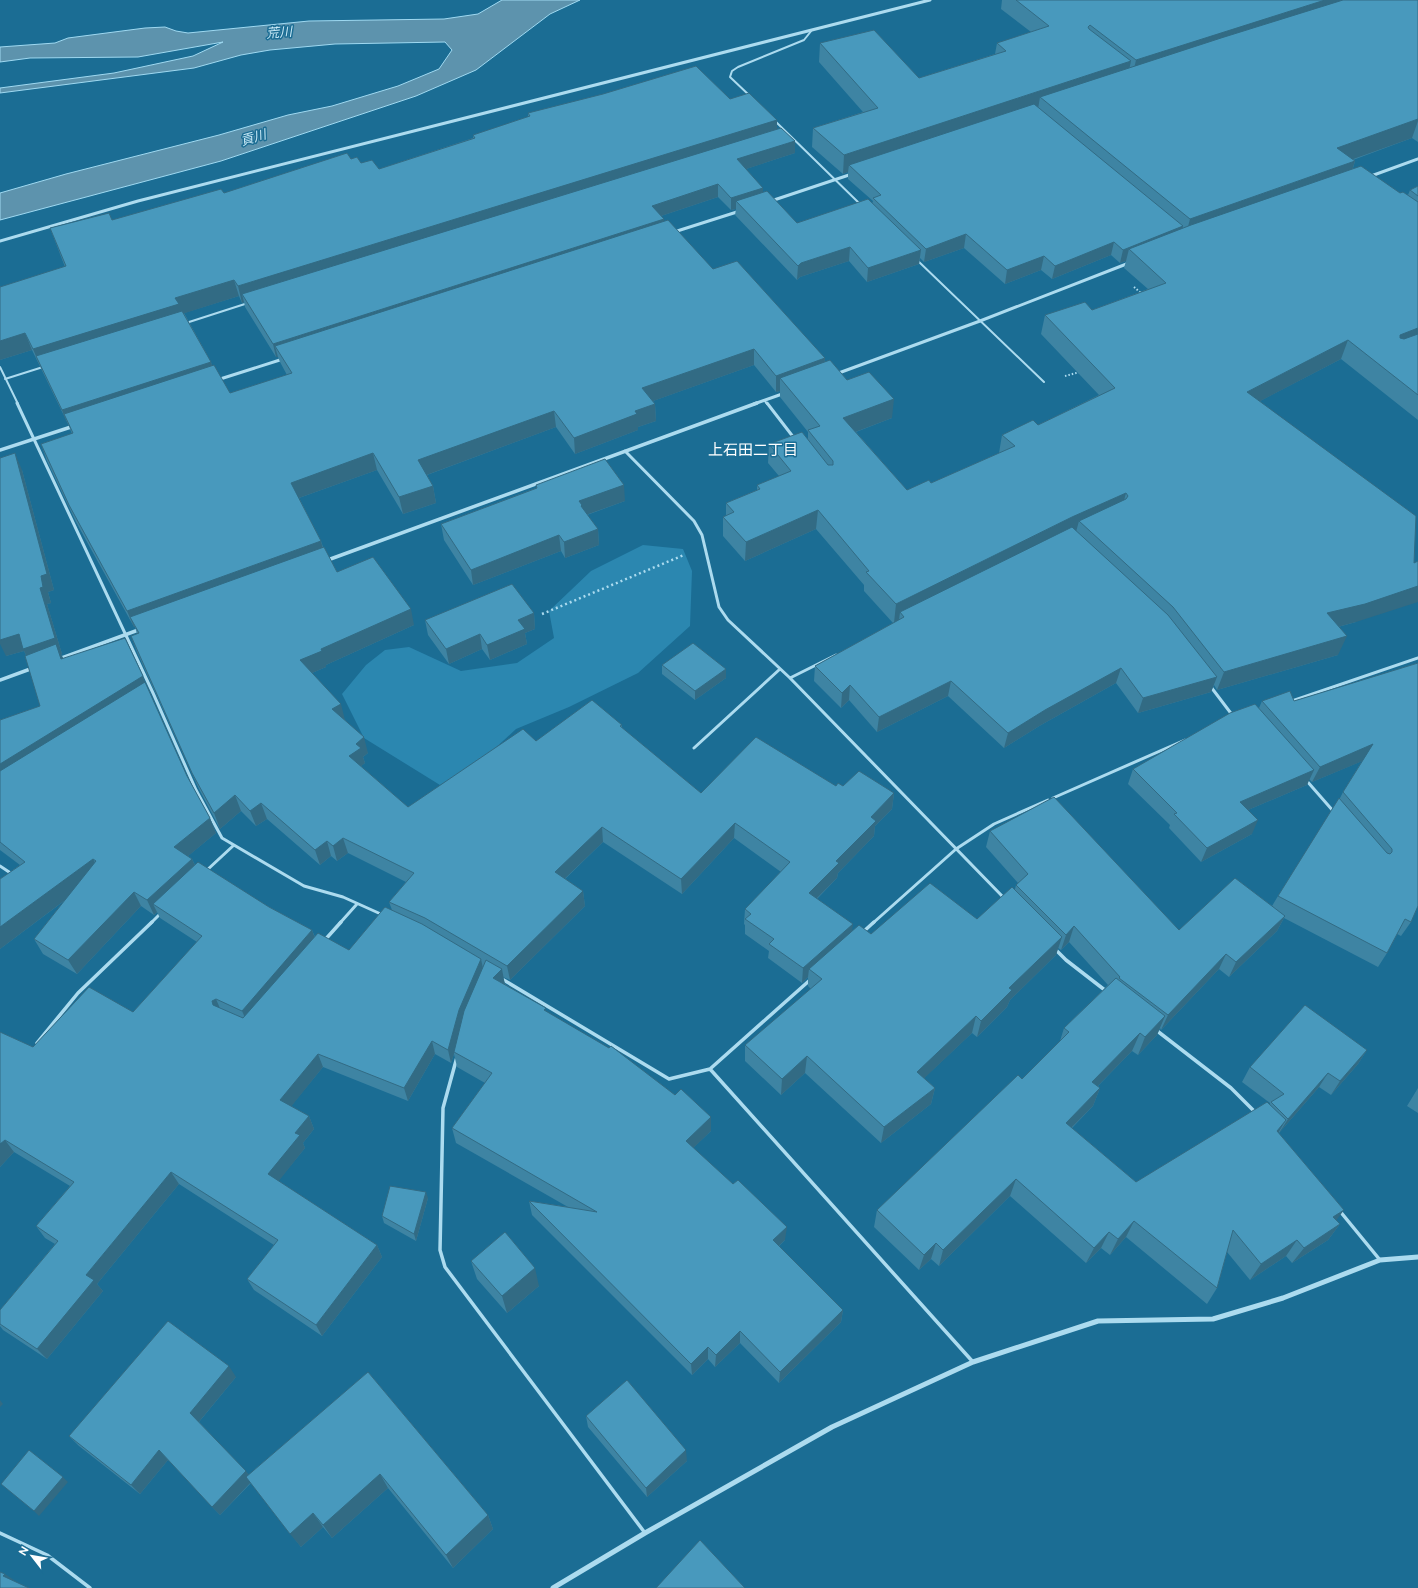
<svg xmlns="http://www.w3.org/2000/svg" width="1418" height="1588" font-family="Raleway,'Noto Sans JP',sans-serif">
	<rect width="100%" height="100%" fill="#1b6d94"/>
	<!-- green -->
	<path fill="#2b87b0" d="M643,545L683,549L692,571L690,626L638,673L569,707L516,729L476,766L440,785L364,738L342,694L366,665L385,650L409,647L461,671L517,663L554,638L549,611L591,571Z"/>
	<!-- water -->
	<path fill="#5d93ad" stroke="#9fd9f1" d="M502,0H580L550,14L476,70L416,96L221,161L0,220V193L66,174L219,135L288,115L332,106L398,86L439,69L452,50L445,42L335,44L270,50L241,55L194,68L0,93V88L114,73L193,56L223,42L138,57L30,58L0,62V47L55,43L68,38L145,28L165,27L176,31L188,33L309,21L444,19L478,14Z"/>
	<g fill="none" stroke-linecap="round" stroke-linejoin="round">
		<!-- path-far1 -->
		<path stroke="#acdbef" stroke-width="2" stroke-dasharray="1.5 2" stroke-linecap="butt" d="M1134,287L1142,294
			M1065,376L1080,372"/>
		<!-- path -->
		<path stroke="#acdbef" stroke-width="2.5" stroke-dasharray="2 3" stroke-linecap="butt" d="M542,614L684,555"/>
		<!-- service-far2 -->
		<path stroke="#acdbef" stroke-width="2" d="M750,96L730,77L732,71L738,67L804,40L812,30
			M774,120L860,204
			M917,260L1044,382
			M186,323L248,303
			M0,367L18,404
			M5,379L43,367
			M764,400L767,404"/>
		<!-- service-far1 -->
		<path stroke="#acdbef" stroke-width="3" d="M17,403L153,693L196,790L222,838L304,886L343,897L383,915
			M767,403L794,438
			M625,451L694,521L702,535L719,607L728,620L790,678L1004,898
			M790,678L836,655
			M1211,687L1233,716
			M1292,701L1418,658
			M694,748L780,669
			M1306,780L1334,812
			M1053,798L1185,740
			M0,866L12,874
			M206,871L234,845
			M151,923L161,913
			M340,923L357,904
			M873,923L956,849L994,824L1048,800"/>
		<!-- service -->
		<path stroke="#acdbef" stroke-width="3.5" d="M863,932L874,922
			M324,941L341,922
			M1055,949L1066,960L1106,991
			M502,979L669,1079L710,1069L973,1362
			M1156,1030L1231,1088L1255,1112
			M37,1043L78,993L152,922
			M457,1057L443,1108L440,1250L445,1267L645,1533
			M710,1069L810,980
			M1339,1210L1380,1260
			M0,1533L47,1555L90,1588"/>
		<!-- minor-far2 -->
		<path stroke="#acdbef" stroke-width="3" d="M1371,176L1418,159
			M771,201L852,174
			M674,232L740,211
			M0,241L138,201L930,0
			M836,374L980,321L1129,263
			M217,380L283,359
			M754,404L785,393"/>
		<!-- minor-far1 -->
		<path stroke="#acdbef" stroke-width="3.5" d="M0,450L74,426
			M325,561L757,403
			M59,659L141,629
			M0,680L33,668"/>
		<!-- minor -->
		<path stroke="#acdbef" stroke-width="5" d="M553,1588L645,1533L832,1427L973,1362L1098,1321L1213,1319L1283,1298L1380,1260L1418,1257"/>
	</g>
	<!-- wall -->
	<path fill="#3e84a3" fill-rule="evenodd" d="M1002,0H1418V142L1412,138L1353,160L1355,161L1353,168L1400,193L1408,195L1410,190L1418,186V420L1341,359L1260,401L1356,622L1338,627V655L1217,690L1214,685L1211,692L1138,713L1116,683L1041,725L1004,748L948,696L877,732L849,700L841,708L814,681L815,666L893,623L864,591V585L816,529L745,561L723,536V517L726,516V503L757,490V485L779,476L768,463L769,444L808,439V432L780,397V391L776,392L754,365L653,401L655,404L656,421L638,427V430L575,454L556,427L427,475L433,486L436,503L403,514L377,470L299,498L321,541L323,547L337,572L414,625L326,665V667L312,673L345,720L368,753L363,757L365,763L361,766L408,807L536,741L622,725V728L701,793L836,786H843L894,793L892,809L875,826L874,836L838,873L837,878L817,899L852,931L871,934L977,919L1015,889L1016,885L1018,883L986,847L990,831L1179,930L1272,906L1278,896L1340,798L1343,792L1362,761L1312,782L1309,779L1307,785L1248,810L1252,834L1201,862L1169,828L1170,825L1128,784L1133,769L1259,708L1262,701H1294L1418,663L1411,922L1401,936L1397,934L1387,953L1378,967L1284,918L1277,931L1229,977L1219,969L1161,1030L1160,1028L1157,1035L1138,1055L1132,1051L1098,1086L1100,1088L1093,1106L1072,1128L1136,1182L1270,1104V1103L1242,1082L1250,1067L1367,1050L1358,1064L1331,1095L1319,1087L1279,1133V1132L1278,1133L1336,1220L1340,1224L1328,1240L1292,1263L1286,1256L1250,1280L1227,1252L1217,1288L1207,1304L1126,1237L1110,1255L1101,1248L1086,1263L1010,1196L939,1266L931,1259L919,1270L874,1227L877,1210L1022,1079L1060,1041L1064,1028L1108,985L1069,942L1061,950L1058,948L1056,955L1010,1000L1007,1007L977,1037L972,1033L924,1078L935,1088L931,1104L881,1143L805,1073L781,1095L745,1061V1045L811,989L808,986V977L802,983L768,958L769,951L745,934V925L744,924L745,909L781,872L734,838L682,894L603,842L565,879L583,891L585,906L510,980L503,977L505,984L546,1012L711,1131L693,1148L785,1240L779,1246L843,1310L841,1322L779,1383L740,1343L715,1367L708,1359L692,1375L532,1215L529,1201L568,1207L456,1143L452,1128L485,1083L457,1067L454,1054L451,1063L435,1054L408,1101L323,1067L291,1106L309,1116L314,1129L303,1143L305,1148L278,1181L377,1245L382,1257L322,1336L254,1290L247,1279L274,1245L179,1184L97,1284L103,1291L47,1359L3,1330L0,1326V1310L55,1244L45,1238L36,1226L70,1186L14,1152L0,1167V1032L33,1047L133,1012L197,942L160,918L157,912L154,915L141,906L77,974L43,954L34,939L64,901L0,949V879L20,865L0,850V720L40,706L26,655L24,651L6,656L22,470L54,590L48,592L51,603L47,604L62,654H61L63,658L145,682L187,776L210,818L216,833L188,856L192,859L195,865L269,907L312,930L315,937L349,950L392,910L389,902L406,882L348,853L337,861L331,856L320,865L267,819L256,826L241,811L220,829L199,789L137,652L131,636L137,634L135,627H134L76,522L47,461L41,444L72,434L68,424L32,350L0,360V287L65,267L50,228L112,220L224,193L351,159L361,163L379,169L473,138V135L528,117V113L777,120V129L795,153L746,169L763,193L797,223L872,204L873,201L848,179V172L843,174L812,147L813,128L863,112L819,62L820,43L919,78L995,54L997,43L1031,32L1001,9ZM718,197L731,210L736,209L735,215L797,280L800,277L849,261L867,282L919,264L920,258L924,262L964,248L1005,284L1041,270L1052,279L1111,255L1120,263L1126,261L1124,268L1148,289L1092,310L1045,315L1041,334L1099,395L1038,425L1002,435L999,453L931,483L907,490L856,432L892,418L847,380L825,362V358L713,269L664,222L661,216ZM239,296L242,303L244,302L245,307L276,357H278L280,362L287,375L230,393L212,366L211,362L184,313Z
		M536,485L625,501L587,515L598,529L599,545L565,558L561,551L473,585L444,540L441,524L536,488Z
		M534,613L535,629L525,633L527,644L490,660L482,649L449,664L428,635L425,620Z
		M662,665L726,669V678L695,700L662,674Z
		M1418,1088V1113L1407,1106Z
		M428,1198L416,1241L384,1223L382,1216Z
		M471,1261L539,1286L507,1313L477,1279Z
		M368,1372L488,1515L493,1529L453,1568L388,1488L332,1538L323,1527L301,1547L251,1483L220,1515L168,1460L140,1494L79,1446L69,1436L236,1377L199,1422L249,1475Z
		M586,1416L687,1461L647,1497L588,1427Z"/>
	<!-- shaded-wall -->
	<path fill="#326b84" d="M1325,0H1377L1132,78L1136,60Z
		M1131,61L1127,80L1040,97L1038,109L849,165L848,172L843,174L844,155Z
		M1418,119V121L1412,138L1331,167L1337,148Z
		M777,120V136L242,294L244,302L242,303L238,286Z
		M795,141V153L737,172V159Z
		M1355,161L1349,180L1185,238L1190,219Z
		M718,184V197L652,219V206Z
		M763,188V200L736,201V209L731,210V198Z
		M664,219V232L275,346L278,357H276L273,344Z
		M1183,226L1180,240L1129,249L1126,261L1120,263L1123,250Z
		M966,234L964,248L924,262L926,249Z
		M1114,242L1111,255L1052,279L1055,266Z
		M850,247L849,261L800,277L797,280L798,266L801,263Z
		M921,250L919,264L867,282L868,268Z
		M1044,256L1041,270L1005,284L1007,270Z
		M234,280L239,296L182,314L36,356L40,366L33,349L175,298Z
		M1418,328V342L1392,354L1400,335Z
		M25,333L32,350L0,360V341Z
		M1348,340L1341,359L1241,411L1247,392Z
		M754,349V365L642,405V388Z
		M825,358L824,375L780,378V391L776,392V376Z
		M211,362L216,377L64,414L67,425L62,410Z
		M894,399L892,418L842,437L843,418Z
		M655,404L656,421L638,427V430L575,454L574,438L635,411Z
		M554,411L556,427L421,477L418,460Z
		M15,453L22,470L54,590L48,592L51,603L47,604L62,654H61L64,660L31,665L24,651L6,656L0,644V640L40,588L41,576Z
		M373,453L377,470L296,499L291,483Z
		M624,485L625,501L583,516L579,501Z
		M433,486L436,503L403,514L399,497Z
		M1126,493L1121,512L1079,521L1076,532L900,612L899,620L894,623L896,604L1072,517Z
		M818,510L816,529L745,561L746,542Z
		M598,529L599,545L565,558L564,542Z
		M559,535L561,551L473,585L471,570Z
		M321,541L325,557L130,617L135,627H134L127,611Z
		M1418,586V602L1356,622L1319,632L1327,613Z
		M411,609L414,625L326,665V667L305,676L300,660L321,649Z
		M534,613L535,629L525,633L527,644L490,660L487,645L518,620Z
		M480,634L482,649L449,664L446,649Z
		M1347,636L1338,655L1217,690L1224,672Z
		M1121,668L1116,683L1041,725L1004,748L1008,733L1045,710Z
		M726,669V678L695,700V691Z
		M143,676L149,692L0,784V764Z
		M1217,677L1211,692L1138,713L1143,698Z
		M951,681L948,696L877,732L879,717Z
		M850,685L849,700L841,708L842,693Z
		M341,704L345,720L336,725L332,709Z
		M364,737L368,753L363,757L365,763L354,772L349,756L356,744Z
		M1373,744L1365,760L1312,782L1320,767Z
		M1314,770L1307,785L1234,816L1240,802Z
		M894,793L892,809L875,826L874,836L838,873L837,878L807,908L809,893L836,861L871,817Z
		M235,795L241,811L220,829L214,813Z
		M261,803L267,819L256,826L250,811Z
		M210,818L216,833L181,862L174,847Z
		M1258,820L1252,834L1201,862L1207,848Z
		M735,823L734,838L682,894L681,879Z
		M602,827L603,842L557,886L555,872Z
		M343,838L348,853L337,861L333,846Z
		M327,841L331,856L320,865L315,850Z
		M93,859L101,873L0,949V927Z
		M192,859L199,874L153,904L157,912L154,915L147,900Z
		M583,891L585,906L510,980L507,966Z
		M134,892L141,906L77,974L68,960Z
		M1285,916L1277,931L1229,977L1236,962Z
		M853,924L851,939L809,969L808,977L802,983L803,968Z
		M1074,926L1069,942L1061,950L1066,935Z
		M312,930L317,944L248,1024L242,1011Z
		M1062,937L1056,955L1010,1000L1007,1007L977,1037L981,1021L1009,988Z
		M1226,954L1219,969L1161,1030L1168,1015Z
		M481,959L484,973L454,1052V1054L451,1063L448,1050L459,1010Z
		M502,969L505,985L493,978Z
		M216,999L222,1013L213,1005L212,1001Z
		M976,1016L972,1033L914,1088L917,1072Z
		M1165,1016L1157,1035L1138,1055L1145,1037Z
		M1140,1033L1132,1051L1085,1099L1092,1082Z
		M432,1041L435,1054L408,1101L404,1088Z
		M1367,1050L1358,1064L1331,1095L1340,1081Z
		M318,1054L323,1067L286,1113L280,1100Z
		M807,1056L805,1073L781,1095L782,1079Z
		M1328,1073L1319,1087L1279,1133L1288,1119Z
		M935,1088L931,1104L881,1143L884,1127Z
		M1100,1088L1093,1106L1059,1140L1066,1123Z
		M309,1116L314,1129L303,1143L305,1148L274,1187L268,1174L295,1133Z
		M711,1117V1131L686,1155V1141Z
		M1286,1120L1275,1138L1277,1131Z
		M5,1140L14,1152L0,1167V1144Z
		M171,1172L179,1184L97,1284L103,1291L47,1359L37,1349L86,1275Z
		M1016,1179L1010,1196L939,1266L943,1250Z
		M426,1192L428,1198L416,1241L414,1234Z
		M1344,1210L1332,1226L1333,1217Z
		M1134,1221L1126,1237L1110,1255L1118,1239Z
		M1340,1224L1328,1240L1292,1263L1304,1248Z
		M787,1227L785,1240L771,1253L773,1240Z
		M1109,1232L1101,1248L1086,1263L1094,1248Z
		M1297,1240L1286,1256L1250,1280L1261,1264Z
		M936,1243L931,1259L919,1270L924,1255Z
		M377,1245L382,1257L322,1336L316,1325Z
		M535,1268L539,1286L507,1313L502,1296Z
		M843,1310L841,1322L779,1383L780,1372Z
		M740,1331V1343L715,1367L716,1355Z
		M708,1347V1359L692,1375L691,1364Z
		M229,1366L236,1377L198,1423L190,1413Z
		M0,1400L3,1404L0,1407Z
		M159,1450L168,1460L140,1494L131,1485Z
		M686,1450L687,1461L647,1497L646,1488Z
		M246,1471L253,1480L220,1515L212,1507Z
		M380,1474L388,1488L332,1538L323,1525Z
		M63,1477L68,1482L39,1516L34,1511Z
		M313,1513L323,1527L301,1547L290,1534Z
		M488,1515L493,1529L453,1568L446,1555Z
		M5,1574L17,1582L3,1576Z"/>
	<!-- building -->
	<path fill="#4899bd" stroke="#326b84" d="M1016,0H1325L1136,60L1090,25L1088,27L1089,29L1131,61L844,155L813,128L878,108L820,43L874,30L919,78L1006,51L997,43L1049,26Z
		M1343,0H1418V119L1337,148L1355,161L1190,219L1040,97L1221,38Z
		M696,66L730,99L749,93L777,120L238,286L234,280L175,298L179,304L33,349L25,333L0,341V287L66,266L50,228L109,213L112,220L221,189L224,193L347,153L351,159L357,157L361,163L372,160L379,169L475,138L473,135L530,116L528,113L603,94Z
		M1034,104L1183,226L1123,250L1114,242L1055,266L1044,256L1007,270L966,234L926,249L873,198L881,195L849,165Z
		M781,128L795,141L737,159L763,188L731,198L718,184L652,206L664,219L273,344L242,294Z
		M1361,166L1400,193L1403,192L1418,202V328L1400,335V338L1404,339L1418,334V395L1348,340L1247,392L1416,516L1414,563L1418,561V586L1365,604L1327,613L1347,636L1224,672L1173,607L1079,521L1126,499L1128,496L1126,493L1072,517L896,604L866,572L869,571L818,510L746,542L723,517L734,512L726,503L760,489L757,485L791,471L769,444L802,432L828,465H833V461L808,430L820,426L780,378L830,360L847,380L869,372L894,399L843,418L907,490L929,480L931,483L1015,446L1002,435L1033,420L1038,425L1115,388L1045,315L1085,302L1092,310L1166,283L1129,249L1191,225Z
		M1418,186V196L1410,190Z
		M767,191L797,223L868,199L921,250L868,268L850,247L801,263L798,266L736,201Z
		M668,220L713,269L737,261L825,358L776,376L754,349L642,388L655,404L635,411L637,414L574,438L554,411L418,460L433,486L399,497L373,453L291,483L321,541L127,611L69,505L41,444L73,433L64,414L214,365L230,393L292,373L275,346Z
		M182,311L211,362L62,410L36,356Z
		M15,453L47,574L41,576L43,587L40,588L55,638L23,649L19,634L0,640V458Z
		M605,459L624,485L579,501L582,505L581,506L598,529L564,542L559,535L471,570L441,524L537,488L536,485Z
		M1072,527L1168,615L1217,677L1143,698L1121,668L1045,710L1008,733L951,681L879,717L850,685L842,693L815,666L904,617L900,612Z
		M324,547L337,572L373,557L411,609L321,649L322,651L300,660L341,704L332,709L364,737L356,744L361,748L349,756L408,807L523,729L536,741L592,700L622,725L620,726L701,793L756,737L836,786L838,783L843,786L859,771L894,793L871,817L876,821L836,861L839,863L809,893L853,924L803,968L769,944L774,939L745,919L751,914L745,909L790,862L735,823L681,879L602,827L555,872L583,891L507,966L425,918L389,902L414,873L343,838L333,846L327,841L315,850L261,803L250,811L235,795L214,813L192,773L131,636L139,633L130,617Z
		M512,584L534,613L518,620L525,629L487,645L480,634L446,649L425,620Z
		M125,638L143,676L0,764V720L40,706L25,656L56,644L61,659Z
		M693,643L726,669L695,691L662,665Z
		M1418,663V906L1411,922L1405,919L1387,953L1278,896L1339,798L1387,853L1390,854L1392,852V849L1343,792L1373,744L1320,767L1262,701L1290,691L1294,701Z
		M145,682L187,776L210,818L174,847L192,859L147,900L134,892L68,960L34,939L96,861L93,859L0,927V879L25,862L0,842V771Z
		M1255,704L1314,770L1240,802L1258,820L1207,848L1174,814L1177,813L1133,769L1230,713Z
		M1054,797L1179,930L1235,878L1285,916L1236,962L1226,954L1168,1015L1119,978L1120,977L1074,926L1066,935L1016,885L1028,874L990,831Z
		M198,862L269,907L312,930L242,1011L216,999L212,1001L213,1005L243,1018L318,933L349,950L385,907L422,924L481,959L459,1010L448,1050L432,1041L404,1088L318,1054L280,1100L309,1116L295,1133L300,1135L268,1174L377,1245L316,1325L247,1279L278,1240L171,1172L86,1275L94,1280L37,1349L0,1324V1310L58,1241L36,1226L74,1182L5,1140L0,1144V1032L33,1047L89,987L133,1012L202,936L153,904Z
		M930,883L977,919L1012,887L1062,937L1009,988L1012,990L981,1021L976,1016L917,1072L935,1088L884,1127L807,1056L782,1079L745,1045L822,979L809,969L859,925L871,934Z
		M486,960L502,969L493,978L546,1008L544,1010L609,1048L611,1046L675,1095L681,1089L711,1117L686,1141L733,1184L738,1180L787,1227L773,1240L843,1310L780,1372L740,1331L716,1355L708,1347L691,1364L529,1201L597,1212L452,1128L492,1073L454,1052L464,1011Z
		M1116,978L1165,1016L1145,1037L1140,1033L1092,1082L1100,1088L1066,1123L1136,1182L1267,1102L1286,1120L1277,1131L1344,1210L1333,1217L1340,1224L1304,1248L1297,1240L1261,1264L1233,1230L1217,1288L1134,1221L1118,1239L1109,1232L1094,1248L1016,1179L943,1250L936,1243L924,1255L877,1210L1018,1075L1022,1079L1069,1032L1064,1028Z
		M1305,1005L1367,1050L1340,1081L1328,1073L1288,1119L1271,1102L1284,1094L1250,1067Z
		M390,1186L426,1192L414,1234L382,1216Z
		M505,1232L535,1268L502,1296L471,1261Z
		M168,1321L229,1366L190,1413L246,1471L212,1507L159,1450L131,1485L69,1436Z
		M368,1372L488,1515L446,1555L380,1474L323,1525L313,1513L290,1534L246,1477Z
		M627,1380L686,1450L646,1488L586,1416Z
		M29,1450L63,1477L34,1511L1,1484Z
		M700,1540L745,1588H656Z
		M0,1572L5,1574L3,1576L29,1588H0Z"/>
	<g text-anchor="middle" stroke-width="3" stroke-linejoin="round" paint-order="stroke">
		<!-- far-water labels -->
		<g font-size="13" font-style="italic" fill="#caebf8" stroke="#1b6d94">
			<text transform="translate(279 32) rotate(-5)" y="5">荒川</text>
			<text transform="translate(253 137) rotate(-16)" y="5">貢川</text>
		</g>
		<!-- neighbourhood labels -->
		<g font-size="15" fill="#fff" stroke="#1b6d94">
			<text x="753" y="455">上石田二丁目</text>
		</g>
	</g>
	<!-- north arrow -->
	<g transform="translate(32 1556) rotate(301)" stroke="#1b6d94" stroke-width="3" paint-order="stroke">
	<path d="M0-3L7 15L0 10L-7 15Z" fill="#ffffff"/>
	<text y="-6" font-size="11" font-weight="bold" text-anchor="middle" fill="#ffffff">N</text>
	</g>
</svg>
